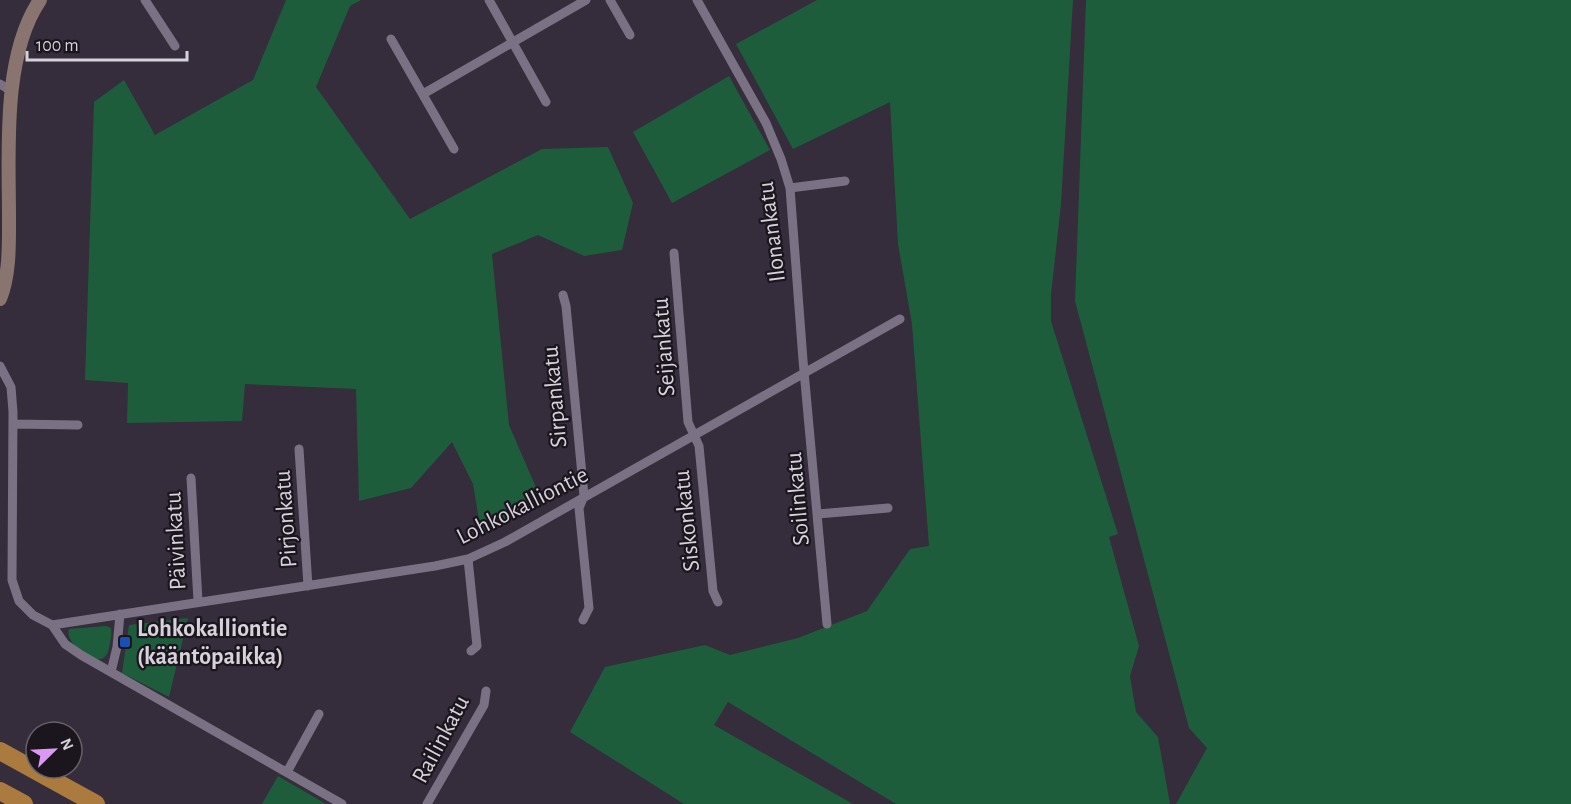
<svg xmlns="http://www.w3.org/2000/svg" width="1571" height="804" font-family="'Alegreya Sans',sans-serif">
	<rect width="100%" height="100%" fill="#352c3c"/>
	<!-- green -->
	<path fill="#1e5d3c" d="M286,0H361L350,6L316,87L410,219L542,149L608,147L633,203L622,250L584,256L538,235L492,254L509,425L541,499L481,532L473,484L452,442L411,488L359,501L356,389L245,384L242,421L127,423L128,383L85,380L94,102L124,80L155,135L253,80Z
		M817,0H1073L1061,204L1051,295V321L1118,534L1109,537L1139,646L1130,676L1136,712L1158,737L1170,804H896L728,702L714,725L853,804H684L570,732L605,667L705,645L730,655L798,638L867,611L910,549L929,546L912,324L898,244L890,102L793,149L736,44Z
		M1086,0H1571V804H1176L1207,748L1189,728L1075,301Z
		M729,76L770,150L672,203L633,132Z
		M188,618L169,697L122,673L129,625Z
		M106,626L111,628C112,634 111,637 110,643C109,649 108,657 101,659C92,661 64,643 69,629Z
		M278,776L326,804H262Z"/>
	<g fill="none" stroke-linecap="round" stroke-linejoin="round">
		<!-- street -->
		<path stroke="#7b7184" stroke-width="9" d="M145,0L175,46
			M489,0L546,102
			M610,0L630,35
			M697,0L766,123L781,159L790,188L803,360L827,624
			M391,39L454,149
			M0,84L13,92
			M423,94L586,0
			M790,188L845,181
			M674,253L688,422L699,446L713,591L718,602
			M563,295L566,306L584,496L579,508L589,608L583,620
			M0,366L11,387L13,412L12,580L19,601L33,615L52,625L65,644L81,655L342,804
			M13,424L78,425
			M299,449L308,586
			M191,478L198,601
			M818,514L888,508
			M468,559L477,646L471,651
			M52,625L435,566L468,559L505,542L900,319
			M111,672L117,647L120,614
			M287,772L319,714
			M427,804L484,705L486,691"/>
		<!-- secondary -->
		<path stroke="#89746f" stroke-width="14" d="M0,299C10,274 9,243 9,217C9,151 2,56 40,0"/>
		<!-- highway -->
		<path stroke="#aa7a3e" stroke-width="18" d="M0,751L96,804
			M0,791L24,804"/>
	</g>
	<!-- markers -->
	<rect fill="#1a4fb4" stroke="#1b161e" stroke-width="2" x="119" y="636" width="12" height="12" rx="3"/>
	<g text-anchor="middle" stroke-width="4.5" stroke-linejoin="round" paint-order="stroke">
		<!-- street labels -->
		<g font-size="24" fill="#d7d1dc" stroke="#1b161e">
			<text transform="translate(771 232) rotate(-97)" y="8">Ilonankatu</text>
			<text transform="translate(663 347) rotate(-94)" y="8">Seijankatu</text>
			<text transform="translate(554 397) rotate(-95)" y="8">Sirpankatu</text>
			<text transform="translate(797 499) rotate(-95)" y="8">Soilinkatu</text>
			<text transform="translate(522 505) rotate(-27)" y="8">Lohkokalliontie</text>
			<text transform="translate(285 519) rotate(-94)" y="8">Pirjonkatu</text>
			<text transform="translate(686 521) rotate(-96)" y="8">Siskonkatu</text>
			<text transform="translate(175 541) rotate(-93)" y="8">Päivinkatu</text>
			<text transform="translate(440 739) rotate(-62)" y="8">Railinkatu</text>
		</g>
		<!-- poi labels -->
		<g font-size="24" font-weight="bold" fill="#d7d1dc" stroke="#1b161e" text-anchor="start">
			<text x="137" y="636">Lohkokalliontie<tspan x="137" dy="28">(kääntöpaikka)</tspan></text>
		</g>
	</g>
	<!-- north arrow -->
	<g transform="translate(54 750) rotate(66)"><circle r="28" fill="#1b161e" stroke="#66616a" stroke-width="1.5"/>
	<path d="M0-4.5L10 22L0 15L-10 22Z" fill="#dc99f4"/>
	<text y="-9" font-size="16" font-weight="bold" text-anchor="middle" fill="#d7d1dc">N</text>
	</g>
	<!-- scale -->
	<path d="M27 51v9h160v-9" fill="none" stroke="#d7d1dc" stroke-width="3"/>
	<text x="36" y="51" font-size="18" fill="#d7d1dc" stroke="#1b161e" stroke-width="4.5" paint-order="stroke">100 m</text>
</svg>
